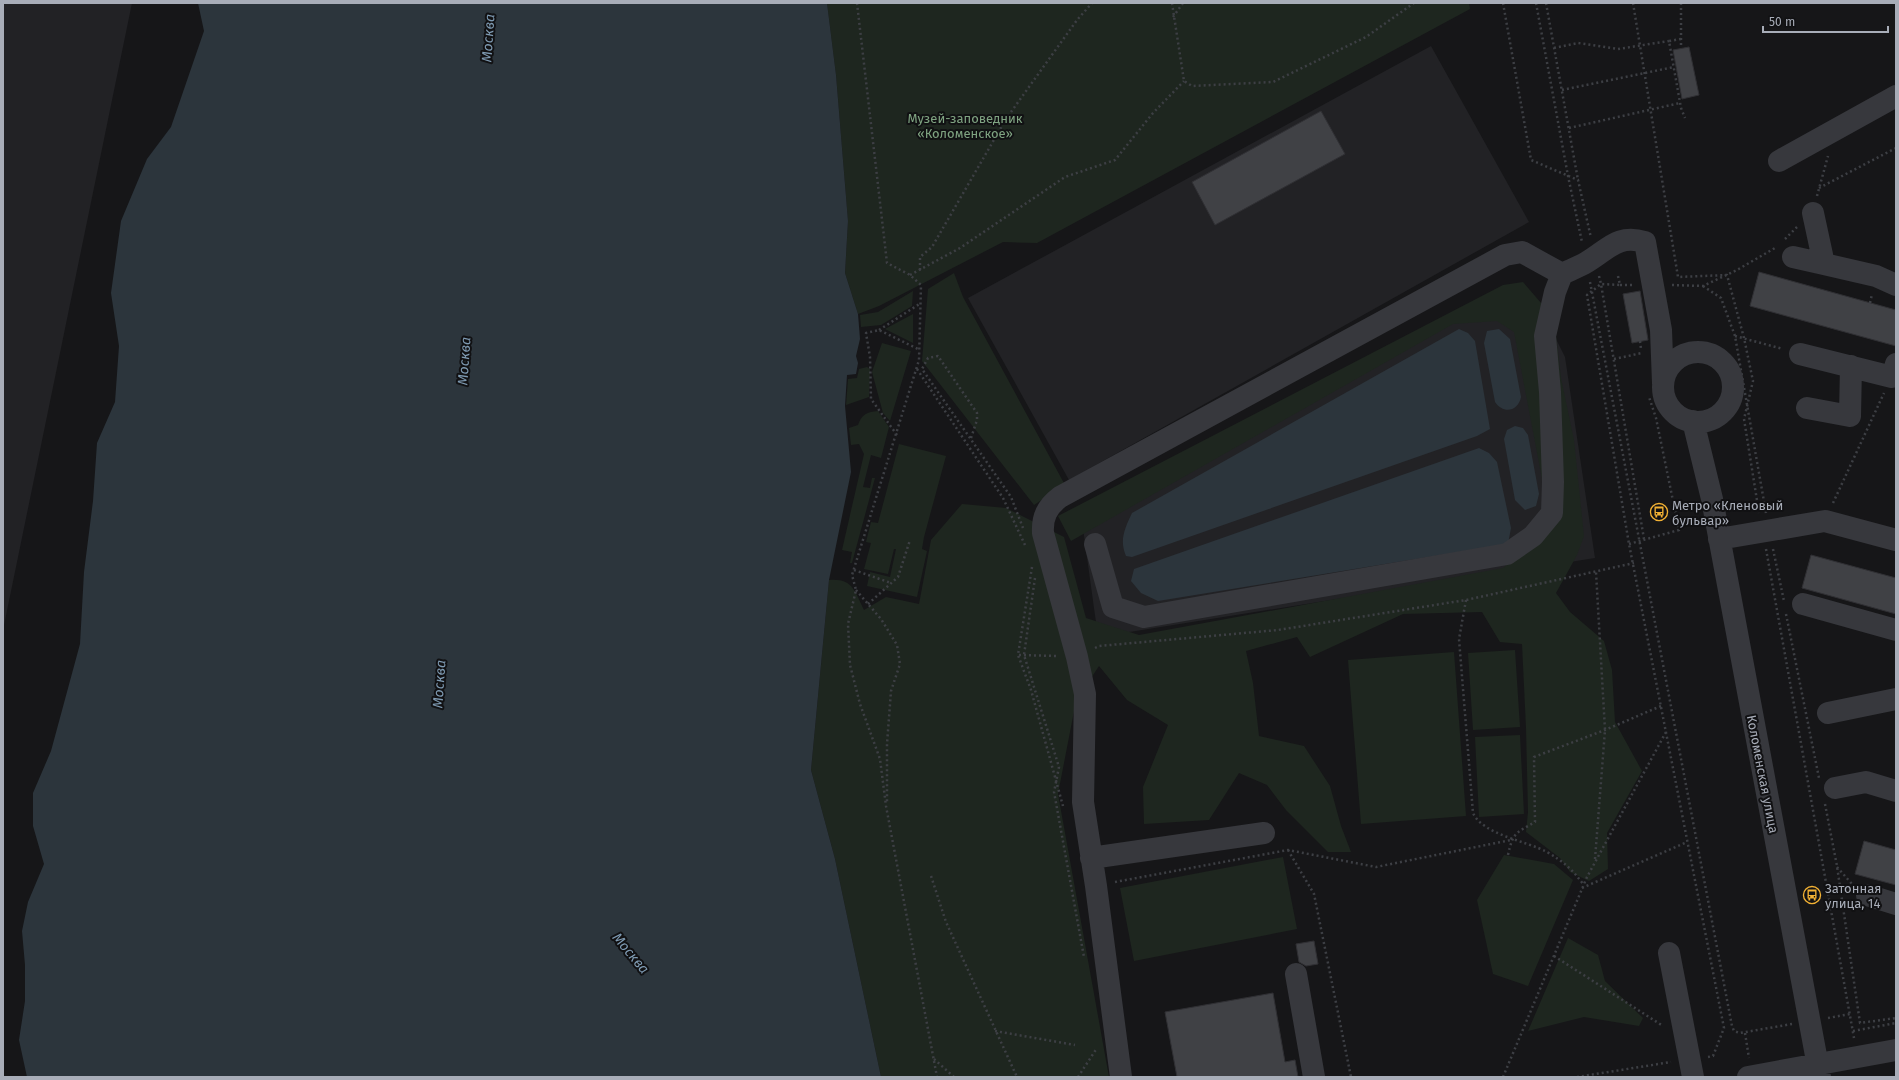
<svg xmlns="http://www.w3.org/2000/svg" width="1899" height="1080" font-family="'Fira Sans',sans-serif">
	<rect width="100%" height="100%" fill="#161618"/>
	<!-- built -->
	<path fill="#222225" d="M3,3H132L3,630Z
		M1431,46L1529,222L1069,480L968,298Z
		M1505,289L1548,323L1565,357L1595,558L1098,637L1081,514Z"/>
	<!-- green -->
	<path fill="#1e261f" d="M827,3H1469L1470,9L1037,243L1003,242L879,306L858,314L845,273L848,221L836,75Z
		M954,273L963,297L1065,485L1034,505L922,361L928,289Z
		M1523,282L1554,318L1561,378L1574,440L1584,536L1577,555L1556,593L1570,612L1604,641L1612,670L1615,722L1642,771L1607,833L1608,869L1589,881L1570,872L1560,858L1526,832L1528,812L1526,728L1522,644L1500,642L1482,612L1403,614L1310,657L1297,637L1246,651L1253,683L1259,736L1304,746L1330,786L1341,826L1351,852H1328L1286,810L1267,785L1239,773L1209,820L1144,824L1143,787L1168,725L1127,700L1099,666L1076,701L1058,794L1109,1077H881L835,859L811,770L829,580C853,578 855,592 864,610L886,597L919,604L931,540L962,504L1006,508L1064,537L1086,618L1139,635L1503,568L1537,540L1547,505L1514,332L1497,321L1453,324L1071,541L1058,516L1503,285Z
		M913,291L912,306L881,325L861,327L860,315L878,312Z
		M913,314V343L885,329Z
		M882,343L911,351L890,421L883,413L872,372Z
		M867,367L870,369L869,397L846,405L848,379L857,378L859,369Z
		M878,411L889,427L881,458L871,455L863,487L870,488L872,478H875L852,563H850L852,552L842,550L864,454L859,444L851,445L849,428L858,425C862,414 867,412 878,411Z
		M899,444L946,456L924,537L922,549L927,551L917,597L867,586L870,572L890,577L896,549H894L888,574L864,569L871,543L866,542L871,522L878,523Z
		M1515,650L1520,727L1473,730L1468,653Z
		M1454,652L1466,816L1361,824L1348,660Z
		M1520,735L1524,814L1479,817L1475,737Z
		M1504,855L1554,864L1573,880L1528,986L1493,974L1477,900Z
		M1283,857L1297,929L1134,961L1120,888Z
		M1568,938L1598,955L1605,981L1643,1018L1639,1026L1584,1017L1528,1031Z"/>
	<!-- water -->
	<path fill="#2c353c" d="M198,3H827L836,75L848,221L845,273L858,314L860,339L856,356L858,363L856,374L847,375L845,406L851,472L829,580L811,770L835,859L881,1077H27L19,1040L25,1001V965L22,931L28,902L44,864L33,826V793L51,751L80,644L84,572L93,501L97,443L115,402L119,346L111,293L121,221L147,159L171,127L204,31Z
		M1459,329L1468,333L1475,341L1490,429L1477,436L1132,557L1126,556C1119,540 1125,528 1132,513Z
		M1499,329L1510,339L1521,397C1518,412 1503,414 1495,402L1484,343L1487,331Z
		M1515,426L1523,428L1528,435L1539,494L1536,506L1525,510L1515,500L1504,439L1507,430Z
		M1479,448L1489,453L1497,462L1511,528L1508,544L1158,601L1141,593L1131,581L1134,569Z"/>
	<!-- building -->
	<path fill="#404145" stroke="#303034" d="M1689,47L1699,95L1682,99L1673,50Z
		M1321,111L1345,154L1215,225L1192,182Z
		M1759,272L1896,310V346L1750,306Z
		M1640,291L1648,340L1632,343L1623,294Z
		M1811,555L1896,578V614L1802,588Z
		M1864,841L1896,850V885L1855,874Z
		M1314,941L1318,964L1306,966L1299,962L1296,944Z
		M1273,993L1285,1062L1295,1060L1298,1077H1177L1165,1012Z"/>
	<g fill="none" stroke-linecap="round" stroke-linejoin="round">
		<!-- path -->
		<path stroke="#3d3f44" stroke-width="2.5" stroke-dasharray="2 3" stroke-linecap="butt" d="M857,3L887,263L910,275L921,285L919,360L852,575L856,590L848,624L850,665L860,704L880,759L886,806L937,1077
			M1172,3L1184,81L1192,86L1273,82L1366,37L1414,3
			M1503,3L1531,160L1578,180L1591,238
			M1536,3L1568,176L1582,242
			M1546,3L1578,180
			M1633,3L1678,277L1727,275L1744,338L1753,381L1744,419L1759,513
			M1681,3V48
			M1173,17L1183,3
			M1681,39L1669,41L1681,108L1685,118
			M1554,48L1578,43L1618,49L1669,41
			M1562,90L1674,67
			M1569,128L1680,103
			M1819,188L1896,148
			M1817,196L1828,156
			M1785,239L1797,227
			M920,270V257L932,247L1006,119L1077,20L1092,3
			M910,275L960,248L1065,177L1115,160L1153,113L1184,81
			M1599,276L1601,284L1587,295L1629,544L1724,1028L1713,1056L1708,1057
			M1618,276L1620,285L1601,284L1644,539
			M1590,282L1732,1026L1734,1031L1740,1033L1792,1024
			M1620,285H1635
			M1672,285L1703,286L1737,270L1775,248
			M1703,286L1721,298L1735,336L1766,513
			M1870,303L1872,294
			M879,330L921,303
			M1735,336L1783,349
			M1640,341L1641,349
			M1614,359L1642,353
			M917,369L1003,498L1025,545
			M897,435L871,399L870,357L866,333L879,330L920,350
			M971,438L977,420V413L938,356L928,358L922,369L1011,497L1023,528
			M1833,503L1884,393
			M1629,544L1679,530L1656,418L1649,397
			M1766,549L1854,1038
			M1773,549L1784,601
			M1032,567L1018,655L1031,690L1063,806
			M854,570L891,583
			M1035,578L1024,655L1059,767L1054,792L1084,957
			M856,590L881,619L897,645L900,664L891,691L887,744V804
			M1466,600L1459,639L1473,813C1483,835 1527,841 1547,852C1564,862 1572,869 1583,884
			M868,604L898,577L910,540
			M1786,614L1819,778
			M1095,648L1099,646L1278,630L1466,600L1634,563
			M1019,655L1058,656
			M1825,804L1837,866L1860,1023L1896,1018
			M1288,850L1314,894L1351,1077
			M1508,855C1513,832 1516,833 1535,822L1534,757L1605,730L1661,706
			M1595,859L1605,730L1596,572
			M1837,867L1852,884
			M931,876L946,922L1017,1077
			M1115,882L1288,850L1376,867L1511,840
			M1582,888L1687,842
			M1554,956L1663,1026
			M1828,1018L1850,1014
			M995,1031L1075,1045
			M1853,1031L1896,1023
			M1745,1033L1749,1058
			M934,1059L954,1077
			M1078,1077L1097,1048
			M1503,1077L1587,877L1666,732
			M1577,1077L1671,1062"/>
		<!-- minor -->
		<path stroke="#37383d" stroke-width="22" d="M1779,161L1896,96
			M1813,213L1824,264L1876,276L1896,285
			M1793,257L1824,264
			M1562,274C1570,270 1579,267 1587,262C1609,249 1617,234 1645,242L1661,330L1663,383
			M1663 387a35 35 0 1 1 70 0a35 35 0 1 1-70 0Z
			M1800,354L1892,377L1896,364
			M1807,408L1850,416L1851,366
			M1693,421L1712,499L1820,1077
			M1719,539L1825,521L1896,540
			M1095,544L1113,607L1144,617L1507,554L1533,536L1552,513L1553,482L1550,392L1545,336L1555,292L1562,274L1522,252L1505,255L1060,497C1047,507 1042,517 1043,533L1077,657L1085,694L1083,802L1096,886L1121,1077
			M1803,604L1896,630
			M1828,713L1896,699
			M1835,788L1866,782L1896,791
			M1091,858L1264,833
			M1867,895L1896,904
			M1669,953L1693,1077
			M1296,974L1314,1077
			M1748,1077L1896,1050"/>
	</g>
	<!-- icons -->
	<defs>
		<g id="bus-ring" transform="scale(0.9)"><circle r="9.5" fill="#111113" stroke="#f2b134" stroke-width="1.5"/><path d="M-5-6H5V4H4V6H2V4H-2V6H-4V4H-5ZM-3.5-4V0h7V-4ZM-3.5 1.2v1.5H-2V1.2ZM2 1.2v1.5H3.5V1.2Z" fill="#f2b134"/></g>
	</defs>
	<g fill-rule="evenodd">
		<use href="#bus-ring" x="1659" y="512"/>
		<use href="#bus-ring" x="1812" y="895"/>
	</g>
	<g text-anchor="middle" stroke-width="4" stroke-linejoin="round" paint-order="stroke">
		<!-- park labels -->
		<g font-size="13" fill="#7fa381" stroke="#111113">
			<text x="965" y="123">Музей-заповедник<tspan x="965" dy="15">«Коломенское»</tspan></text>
		</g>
		<!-- poi labels -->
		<g font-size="13" fill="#a8adb8" stroke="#111113" text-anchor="start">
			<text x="1672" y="510">Метро «Кленовый<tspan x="1672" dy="15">бульвар»</tspan></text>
			<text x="1825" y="893">Затонная<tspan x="1825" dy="15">улица, 14</tspan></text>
		</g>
		<!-- street labels -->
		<g font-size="13" fill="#a8adb8" stroke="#111113">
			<text transform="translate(1763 774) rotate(79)" y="5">Коломенская улица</text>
		</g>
		<!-- water labels -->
		<g font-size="14" font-style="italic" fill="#7f9bb3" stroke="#111113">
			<text transform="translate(488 38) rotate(-86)" y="5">Москва</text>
			<text transform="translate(464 361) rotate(-86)" y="5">Москва</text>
			<text transform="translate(439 684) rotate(-86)" y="5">Москва</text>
			<text transform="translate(631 953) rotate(50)" y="5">Москва</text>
		</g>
	</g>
	<!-- border -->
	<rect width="1899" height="1080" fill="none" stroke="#a8adb8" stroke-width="8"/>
	<!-- scale -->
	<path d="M1763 26v6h125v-6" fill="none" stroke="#a8adb8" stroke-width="2"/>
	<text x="1769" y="26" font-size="12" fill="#a8adb8" stroke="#111113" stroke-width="3" paint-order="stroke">50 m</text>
</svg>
